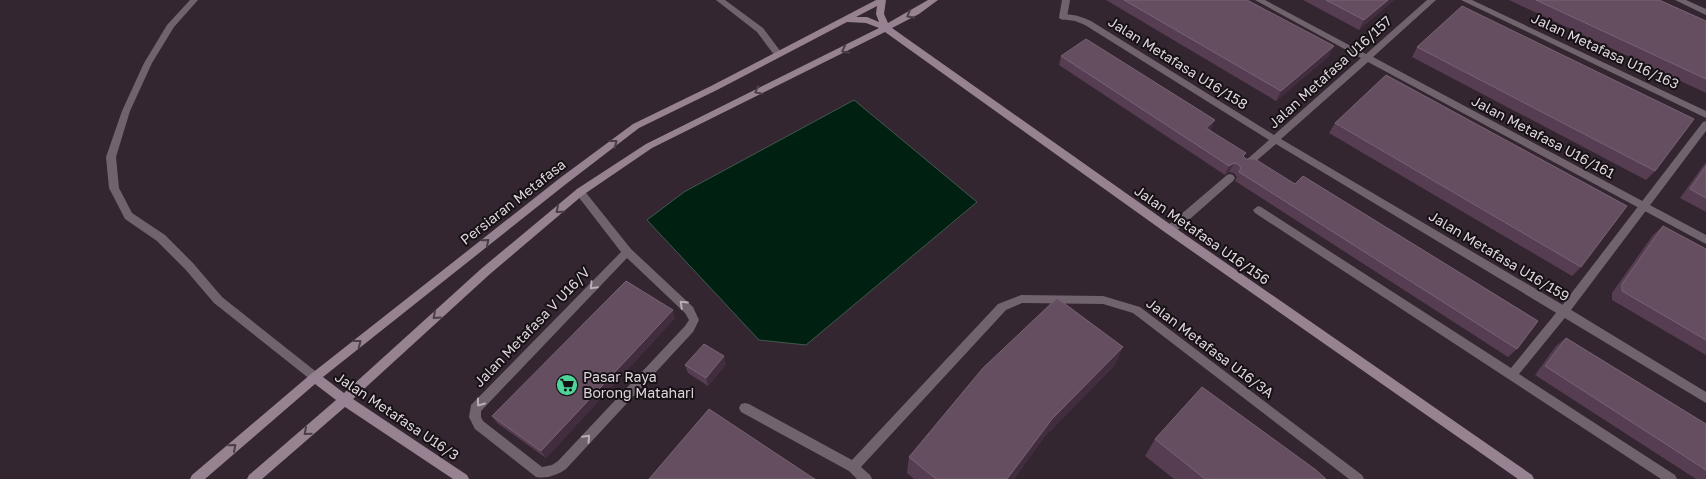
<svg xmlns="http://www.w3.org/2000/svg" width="1706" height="479" font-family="'Golos Text',sans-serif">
	<rect width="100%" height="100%" fill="#332630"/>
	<!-- water -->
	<path fill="#002112" stroke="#43574f" d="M854,100L977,202L806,345L759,340L647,220L684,192Z"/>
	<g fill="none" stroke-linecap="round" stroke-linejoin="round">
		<!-- lane -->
		<path fill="#70636d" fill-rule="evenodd" d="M190,0H198L174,27L152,63L130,111L116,157L119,188L132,213L165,235L193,263L222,297L319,374L321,377L319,380L315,382L311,380L214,303L185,269L157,241L125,219L109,188L106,157L122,111L144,63L167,25Z
			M716,0H725L763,28L781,52V56H775L757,32Z
			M1062,0H1070L1067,17L1063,20L1059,17Z
			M1706,121V131L1568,314L1519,374L1675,475L1677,479H1661L1255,213L1253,210L1258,206L1261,207L1511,368L1560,308L1703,122Z
			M580,188L583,189L631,249L693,307L699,320L693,332L566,469C558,475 546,479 536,477L475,429L469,417L471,405L621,252L577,195L575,192L577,189ZM627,258L685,313L689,320L685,326L558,461L552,465L542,467L483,421L481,417V411Z
			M1021,295L1103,296L1140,307L1362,475L1364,479H1349L1133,313L1103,304L1022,303L1006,310L861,467L870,475L872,479H857L849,471L741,412L739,408L741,404L745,403L749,404L852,460L998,304Z"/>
		<!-- street -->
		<path fill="#70636d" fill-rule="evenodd" d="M1255,0H1265L1366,54L1427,0H1436L1373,57L1706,235V244L1368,62L1281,139L1568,308L1706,392V403L1276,144L1249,167H1243L1241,165L1243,163L1269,140L1085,25L1075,21L1060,19L1059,17C1068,11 1082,17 1091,21L1274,135L1361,58Z
			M1461,0H1472L1706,111V118Z
			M1675,0H1686L1706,9V15Z
			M1230,174L1233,175L1235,178L1233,181L1174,233H1166L1165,230L1166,227L1227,175Z"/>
		<!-- secondary -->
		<path fill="#978292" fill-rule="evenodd" d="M876,0H886L884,14L888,23L928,0H938L919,14L892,28L1174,227L1532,475L1534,479H1518L1166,233L885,32L652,148L583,195L490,274L353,399L467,475L469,479H453L345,407L262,479H247L249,475L336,400L315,384L205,479H190L192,475L311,374L560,178L633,124L711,86ZM877,6L876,14L879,22L867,17H856ZM847,22L866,23L879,28L646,144L577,189L482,268L344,393L323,377L566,184L639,128L717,90Z"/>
	</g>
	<!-- wall -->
	<path fill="#563d51" d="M1106,0H1247L1329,56L1276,101Z
		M1303,0H1394L1359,30Z
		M1509,0H1659L1706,21V93Z
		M1417,47L1655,171L1646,180L1412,57Z
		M1061,56L1211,130H1210L1244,157L1246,159L1517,349L1508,357L1235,181L1237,177L1234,173L1229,172L1225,175L1059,65Z
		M1335,123L1581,267L1572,276L1329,133Z
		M1706,162V212L1680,198Z
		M1663,226L1706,249V355L1612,300V293L1653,235Z
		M675,318L546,458L497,423L492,416Z
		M1566,338L1706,424V479H1696L1535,375L1556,346Z
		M726,364L708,386L688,373L685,365Z
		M1115,365L1045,436L1014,479H914L907,473L909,457Z
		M1155,439L1326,479H1174L1145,456Z"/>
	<!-- shaded-wall -->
	<path fill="#422d3e" d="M1388,0H1394L1359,30L1364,20Z
		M1334,46L1329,56L1276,101L1281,91Z
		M1215,120L1211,130L1202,137L1206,128Z
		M1234,163L1229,172L1225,175L1229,166Z
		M673,310L675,318L546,458L541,451Z
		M1123,347L1115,365L1045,436L1014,479H1007L1052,419Z
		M724,356L726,364L708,386L706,378Z"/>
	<!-- building -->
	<path fill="#654e60" stroke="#786374" d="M1124,0H1247L1334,46L1281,91Z
		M1326,0H1388L1364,20Z
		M1536,0H1659L1706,21V79Z
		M1462,6L1694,119L1655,171L1417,47Z
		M1086,39L1215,120L1206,128L1246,153L1243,156L1246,159H1255L1295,184L1303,176L1538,321L1517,349L1239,172L1241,168L1238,164L1234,163L1229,166L1061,56Z
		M1386,75L1627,206L1581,267L1335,123Z
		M1706,166V198L1690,189Z
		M1663,226L1706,249V340L1622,291V284Z
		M626,281L673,310L541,451L492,416Z
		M1057,298L1123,347L1052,419L1007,479H936L909,457L983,368Z
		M1566,338L1706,424V470L1545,366Z
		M704,344L724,356L706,378L685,365Z
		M1202,387L1316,470L1326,479H1205L1155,439Z
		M709,409L813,478L815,479H649Z"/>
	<!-- one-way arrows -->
	<defs><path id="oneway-chevron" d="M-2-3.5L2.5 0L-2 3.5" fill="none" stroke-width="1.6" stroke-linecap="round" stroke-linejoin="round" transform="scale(1.25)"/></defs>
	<g stroke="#4a3e48">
		<use href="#oneway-chevron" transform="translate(910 15) rotate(150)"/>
		<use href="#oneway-chevron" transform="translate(845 50) rotate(153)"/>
		<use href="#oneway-chevron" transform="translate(758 91) rotate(154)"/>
		<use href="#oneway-chevron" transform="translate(614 143) rotate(-37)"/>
		<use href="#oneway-chevron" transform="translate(559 210) rotate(140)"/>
		<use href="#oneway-chevron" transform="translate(486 242) rotate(-39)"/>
		<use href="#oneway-chevron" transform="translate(436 316) rotate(138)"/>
		<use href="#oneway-chevron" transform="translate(358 343) rotate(-38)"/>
		<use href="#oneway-chevron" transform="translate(307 432) rotate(139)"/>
		<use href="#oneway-chevron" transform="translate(233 447) rotate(-41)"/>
	</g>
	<g stroke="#b8aeb5">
		<use href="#oneway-chevron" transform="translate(593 286) rotate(134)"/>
		<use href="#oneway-chevron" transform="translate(683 304) rotate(-136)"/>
		<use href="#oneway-chevron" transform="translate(480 403) rotate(126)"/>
		<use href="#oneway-chevron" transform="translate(587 438) rotate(-47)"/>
	</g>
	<!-- icons -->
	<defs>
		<g id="supermarket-disc" transform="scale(1.125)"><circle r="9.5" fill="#4ed399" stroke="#171116"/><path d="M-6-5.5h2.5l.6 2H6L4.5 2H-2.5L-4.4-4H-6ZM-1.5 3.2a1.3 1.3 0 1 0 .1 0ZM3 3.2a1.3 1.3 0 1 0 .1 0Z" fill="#111"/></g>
	</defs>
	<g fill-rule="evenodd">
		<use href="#supermarket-disc" x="567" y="385"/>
	</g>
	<g text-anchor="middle" stroke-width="4" stroke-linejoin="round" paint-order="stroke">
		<!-- street labels -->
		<g font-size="14" fill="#ded6dc" stroke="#171116">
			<text transform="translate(1605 51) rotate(25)" y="5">Jalan Metafasa U16/163</text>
			<text transform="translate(1178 63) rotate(32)" y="5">Jalan Metafasa U16/158</text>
			<text transform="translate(1330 72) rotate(-42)" y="5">Jalan Metafasa U16/157</text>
			<text transform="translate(1543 137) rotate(28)" y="5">Jalan Metafasa U16/161</text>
			<text transform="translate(513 202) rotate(-38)" y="5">Persiaran Metafasa</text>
			<text transform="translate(1202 235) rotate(35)" y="5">Jalan Metafasa U16/156</text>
			<text transform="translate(1499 256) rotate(31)" y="5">Jalan Metafasa U16/159</text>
			<text transform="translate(532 327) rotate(-46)" y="5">Jalan Metafasa V U16/V</text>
			<text transform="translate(1210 348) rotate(37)" y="5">Jalan Metafasa U16/3A</text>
			<text transform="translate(397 416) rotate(34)" y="5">Jalan Metafasa U16/3</text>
		</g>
		<!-- poi labels -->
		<g font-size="14" fill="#ded6dc" stroke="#171116" text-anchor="start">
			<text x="583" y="382">Pasar Raya<tspan x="583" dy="16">Borong Matahari</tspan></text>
		</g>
	</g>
</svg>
